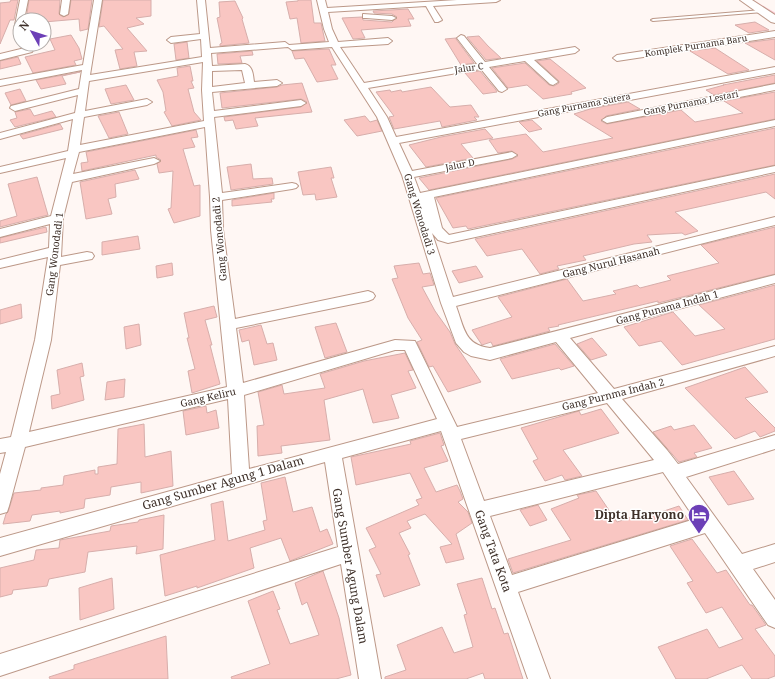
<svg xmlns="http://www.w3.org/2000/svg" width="775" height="679" font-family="'Noto Serif',serif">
	<rect width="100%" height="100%" fill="#fff7f4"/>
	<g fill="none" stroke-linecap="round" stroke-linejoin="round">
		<!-- stream -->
		<path stroke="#feccd9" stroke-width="2.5" d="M751,0L775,14"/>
	</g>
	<!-- building -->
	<path fill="#f9c6c2" stroke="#d7aeab" d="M11,0H18L14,20H10L0,44V3L10,2Z
		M29,0H60L59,14L63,17L69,14L71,0H92L88,29L80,31L79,19L44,22V18L26,20Z
		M103,0H151V16L136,18L144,24L127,28L147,51L134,52L137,66L120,69L115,50L123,49L104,26L99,27Z
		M298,0H311L314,23H321L325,41L301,43L297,18L290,19L286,2L298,1Z
		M235,1L243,18L242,19L249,43L220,46V44L222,43L217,18L220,17L219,2Z
		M408,9L414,19H408L411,26L361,30L365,38L353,39L342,18L362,17L363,20L392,22L397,17L392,14L374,13L373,11Z
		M755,22L769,30L749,33L735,25Z
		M71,35L79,48L82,59L74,61L76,65L33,73L25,57L55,50L50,39Z
		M479,36L488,46L501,58L486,60L467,37Z
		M456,38V39L474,63L461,65L445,39Z
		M775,39V60L745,43Z
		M187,42L189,58L176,60L174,44Z
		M715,48L749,70L728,74L690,51Z
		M329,49L336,65H331L338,79L317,82L304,58L295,59L292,51Z
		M252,51L253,55L240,56L242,63L218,64L217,54Z
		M18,57L21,64L0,69V61Z
		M550,59L586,88L571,92L572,94L543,99L527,85L508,88L492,68L525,63L549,85L554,86L559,83V81L537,61Z
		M190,66L193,81H191L194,88L188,89L194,112L201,120L172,126L164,112L166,111L163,92L157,80L178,76L177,68Z
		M480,71L496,90L497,92L483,94L465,73Z
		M80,72L62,76L66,84L41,89L36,80Z
		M775,75V83L714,95L706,90L724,85H723Z
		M302,83L312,112L255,118L258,126L236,129L233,120L225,121L224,117L301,107L307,102L301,99L222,108L220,93L277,87L282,85Z
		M126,85L134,100L111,104L105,89Z
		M431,87L450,107L471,105L479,117H474L477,120L442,127L440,121L394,129L389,117L394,116L376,92L390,90L391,92L401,90L402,92Z
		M20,89L26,101L11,105L5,93Z
		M775,92V119L429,190L419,178L512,159L518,156L512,151L498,153L489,140L526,134L543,152L613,138L574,114L590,109L628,102L640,109L606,116L601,121L607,124L681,110L695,122L743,113L724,101Z
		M30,109L34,116L52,111L56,117L15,127L10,120L17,118L15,112Z
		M119,112L128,134L109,138L98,116Z
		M365,116L370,122L377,120L382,131L357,136L344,120Z
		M532,120L542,129L529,132L519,122Z
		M60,124L63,129L23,139L20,135Z
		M775,128V165L468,229L466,226L453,228L436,198Z
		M485,129L493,138L461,144L473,158L426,167L409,145L441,137Z
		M196,130L198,137L191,138L195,147L183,149L194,186L200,185V216L174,223L168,209L171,208L173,171L159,173L157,164L161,160L156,157V155L82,171L81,163L88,162L86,152Z
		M251,164L253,179L272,178L273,184L231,190L227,167Z
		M331,167L334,178H331L337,197L316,200L315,194L303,195L298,172Z
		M135,170L139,179L115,184L116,197L108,199L112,214L86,219L80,182Z
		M775,174V199L766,192L675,212L698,231L685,235L682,233L647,235L652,242L634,244L583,256L586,260L557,266L559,269L540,274L522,249L487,256L475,239Z
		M37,177L48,215L0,227V221L17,216L8,184Z
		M274,193V199H271L272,202L232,206V200Z
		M46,227L47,232L0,243V238Z
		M775,227V274L658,303V301L558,325L559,326L548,328L550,331L493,346L491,342L482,345L472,330L512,317L498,297L567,279L583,301L616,294L613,291L637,285L640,288L671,280L667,276L719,263L701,245Z
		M138,236L140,249L102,255V242Z
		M172,263L173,275L157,278L156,266Z
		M419,263L423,274L430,273L434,285L422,287L435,311L450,332L455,344L481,382L448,392L433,366L429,367L417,342L422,340L408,318L392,279L398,278L394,266Z
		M476,266L483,277L459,283L452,271Z
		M775,285V339L682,365L661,341L639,346L624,327L673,312L695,336L725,329L699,305Z
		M21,304L22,318L0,324V310Z
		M214,306L217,317L205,320L212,345H210L220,384L192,393L188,371L195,369L187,338H189L184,313Z
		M336,323L347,352L325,358L315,327Z
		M139,324L141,345L126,349L124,327Z
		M261,325L267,344L273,343L277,360L254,365L249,340L242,342L239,330Z
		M592,338L607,355L591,360L577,344Z
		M555,344L574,366L561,370L559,368L512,379L500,359Z
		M405,353L413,370L408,371L416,388L391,395L399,418L373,423L363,389L324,400L330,440L281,446L282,453L258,456L257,426L264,425L258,392L282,385L284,394L325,388L320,374L364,361Z
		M82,363L84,376L80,377L84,400L52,409L51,396L60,394L57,370Z
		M745,367L768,392L745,398L775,428V431L760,437L755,431L735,439L685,388Z
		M125,379L124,397L105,400L107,382Z
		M206,406L207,413L216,410L219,428L186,435L183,411Z
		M601,409L619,433L563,450L582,476L565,480L562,475L545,481L533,461L538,459L521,428L579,411L581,415Z
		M144,424L145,457L171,451L173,486L141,493V482L111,487L110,495L85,499L84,508L60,513V511L32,515L30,521L3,524L6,514L8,512L14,493L41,490V488L63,485L64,476L95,470V474H98V467L117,464L118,429Z
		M694,425L712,448L694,453L697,457L679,462L653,432L671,426L674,430Z
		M440,433L444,445L441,446L448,461L424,468L436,492L457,485L460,491L463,499L458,502L468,512L472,523L456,534L464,559L446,563L440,547L452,544L425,514L407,521L411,528L399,533L410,554L408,555L420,585L384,597L376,575L381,574L369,550L376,547L366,528L419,505L416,500L422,498L410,473L356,485L351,457L411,444L410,441Z
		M734,471L754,499L728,505L709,477Z
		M285,477L293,512L312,507L320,532L327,529L333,544L290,561L281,538L250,548L254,568L197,588V586L165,596L160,555L215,540L211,504L223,501L228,541L265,530L263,521L267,520L261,483Z
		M596,491L617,522L650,511L652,515L679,506L688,520L513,573L508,559L571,540L551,509L579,498L577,495Z
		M538,505L547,520L530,526L520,510Z
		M164,515L163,549L136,554L137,546L88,552L85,572L49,579L47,586L13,590L12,594L0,597V568L34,560L36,550L59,548L60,540L110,531L111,526L138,522L139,520Z
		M692,539L717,573L726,570L750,605H752L766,625L755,629L775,656V676L767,679H752L742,665L706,679H676L658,647L707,629L719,648L743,639L722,607L706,613L687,583L693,581L670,546Z
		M323,571L339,618L351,675L336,679H232L231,677L270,664L248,601L273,591L280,609L277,610L290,644L319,635L307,602L302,605L295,583Z
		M112,578L114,609L80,620L79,588Z
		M482,578L492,609L495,608L504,634L508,633L523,679H485L483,673L466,679H385V677L406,670L397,645L442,627L454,653L473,647L464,615L467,614L457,584Z
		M166,636L168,679H50L49,677L74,669V665Z"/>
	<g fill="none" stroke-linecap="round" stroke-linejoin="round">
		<!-- service casing -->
		<g stroke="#bc9888" stroke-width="2">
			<path id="service" d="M762,10L764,11L763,12L653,21L651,20L653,19Z"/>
		</g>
		<!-- minor casing -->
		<g stroke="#bc9888" stroke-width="2">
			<path id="minor" d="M20,0H28L24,20H20V32H18L14,30Z
				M62,0H70L68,14L64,16L60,14Z
				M94,0H102L90,75L202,57L201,39L171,43L167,40L171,37L200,34L197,0H205L210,48L285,42L289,45L329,42L324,29L317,0H325L327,8L457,0H500L496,2L433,6L442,20L438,22H435L426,6L328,12L332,29L338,42L388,38L392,41L388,44L340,47L364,83L477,64L457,38L461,35L464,36L485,62L575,47L579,50L575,53L534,60L556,80L558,82L553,85L550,84L525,61L489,67L507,89L502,92L499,91L481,69L368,88L387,117L396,137L775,67V73L399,143L412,171L512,152L517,155L512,158L414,177L420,193L775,120V126L434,197L442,228L449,235L775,166V172L448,243L438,240L432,233L453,297L775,217V225L456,306C464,327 464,345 490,348L775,275V283L570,338L614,389L775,346V356L622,399L667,450L678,464L775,435V449L686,477L742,554L775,544V562L753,569L775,600V628L768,625L705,533L518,592L550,679H528L441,431L342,458L381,679H359L341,564L0,676V654L338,547L325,462L0,556V538L232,474L228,399L25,447L9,506L7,512L0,514V474L6,452L0,453V439L11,437L35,340L48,257L0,268V260L49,248L50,224L0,237V229L51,216L66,158L0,173V167L68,151L73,119L0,139V133L75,113L78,95L15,111L10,108L11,106L79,89L82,70L0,86V80L83,65ZM288,47L292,50L332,47L377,117L402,175L441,303L456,343L464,352L471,356L490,360L556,342L598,393L457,427L415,341L395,340L243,383L236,328L368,301L373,299L375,296L373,293L368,291L235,319L223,230L222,200L292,189L296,188L298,186L296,184L292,183L222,193L214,117L301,106L306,103L301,100L214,111L212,92L277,86L282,83L277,80L254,82C253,75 253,66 245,64L212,66L211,53ZM203,62L202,90L204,121L80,145L84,117L147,105L152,102L147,99L85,111L89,81ZM242,70L245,83L212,87V71ZM205,127L210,197L211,230L227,387L29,432L51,340L60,265L92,259L94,256L92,253L87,252L61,257L63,218L72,182L154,164L160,161L154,158L73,174L79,152ZM395,350H405L437,419L249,469L244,395ZM607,403L654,460L484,501L461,439ZM663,472L695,519L512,575L490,516Z
				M363,14L392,16L396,18L392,20L366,18H363Z
				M775,31V37L617,61L613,58L617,55Z
				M29,47L32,48L33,50L32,52L0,60V54Z
				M775,84V90L607,123L602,120L607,117Z"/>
		</g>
		<!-- tertiary casing -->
		<g stroke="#bc9888" stroke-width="2">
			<path id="tertiary" d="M740,0H752L775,15V23L771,22Z"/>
		</g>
		<!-- service -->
		<use href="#service" fill="#fff" fill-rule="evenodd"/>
		<!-- minor -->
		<use href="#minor" fill="#fff" fill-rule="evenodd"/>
		<!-- tertiary -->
		<use href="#tertiary" fill="#fff" fill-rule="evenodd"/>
	</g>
	<!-- icons -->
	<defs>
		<g id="hotel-pin" transform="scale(1.15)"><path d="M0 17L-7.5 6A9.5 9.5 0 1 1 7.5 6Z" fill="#6c3fb7" stroke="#fff"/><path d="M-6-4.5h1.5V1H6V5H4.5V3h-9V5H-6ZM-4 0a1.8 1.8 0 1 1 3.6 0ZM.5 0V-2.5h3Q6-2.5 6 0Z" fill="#fff"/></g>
	</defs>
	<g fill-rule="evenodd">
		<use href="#hotel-pin" x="699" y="515"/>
	</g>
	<g text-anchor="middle" stroke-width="3" stroke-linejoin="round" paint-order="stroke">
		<!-- far-street labels -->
		<g font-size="9" fill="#3e3029" stroke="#fff">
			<text transform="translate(696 46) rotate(-9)" y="3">Komplek Purnama Baru</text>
			<text transform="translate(469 68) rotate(-8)" y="3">Jalur C</text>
			<text transform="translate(691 103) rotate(-11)" y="3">Gang Purnama Lestari</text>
			<text transform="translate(584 105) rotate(-11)" y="3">Gang Purnama Sutera</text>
			<text transform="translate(460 165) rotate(-11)" y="3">Jalur D</text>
		</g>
		<!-- street labels -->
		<g font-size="10" fill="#3e3029" stroke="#fff">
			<text transform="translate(420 214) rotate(73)" y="4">Gang Wonodadi 3</text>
			<text transform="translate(219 239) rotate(-95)" y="4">Gang Wonodadi 2</text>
			<text transform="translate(54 254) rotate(-83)" y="4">Gang Wonodadi 1</text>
			<text transform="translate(611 262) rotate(-14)" y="4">Gang Nurul Hasanah</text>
			<text transform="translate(667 307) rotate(-15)" y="4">Gang Punama Indah 1</text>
			<text transform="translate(613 394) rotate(-14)" y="4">Gang Purnma Indah 2</text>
			<text transform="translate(208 397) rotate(-13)" y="4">Gang Keliru</text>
		</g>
		<!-- near-street labels -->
		<g font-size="12" fill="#3e3029" stroke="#fff">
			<text transform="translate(223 483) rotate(-16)" y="4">Gang Sumber Agung 1 Dalam</text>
			<text transform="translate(493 551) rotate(70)" y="4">Gang Tata Kota</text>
			<text transform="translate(350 566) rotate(80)" y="4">Gang Sumber Agung Dalam</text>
		</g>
		<!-- near-poi labels -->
		<g font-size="12" font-weight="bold" fill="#3e3029" stroke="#fff" text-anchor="end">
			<text x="684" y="519">Dipta Haryono</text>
		</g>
	</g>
	<!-- north arrow -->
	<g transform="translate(32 32) rotate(309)"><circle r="19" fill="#ffffff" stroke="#b2aca9"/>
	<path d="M0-3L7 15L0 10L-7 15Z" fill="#6c3fb7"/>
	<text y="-6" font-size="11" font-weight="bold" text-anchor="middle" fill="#3e3029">N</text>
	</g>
</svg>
